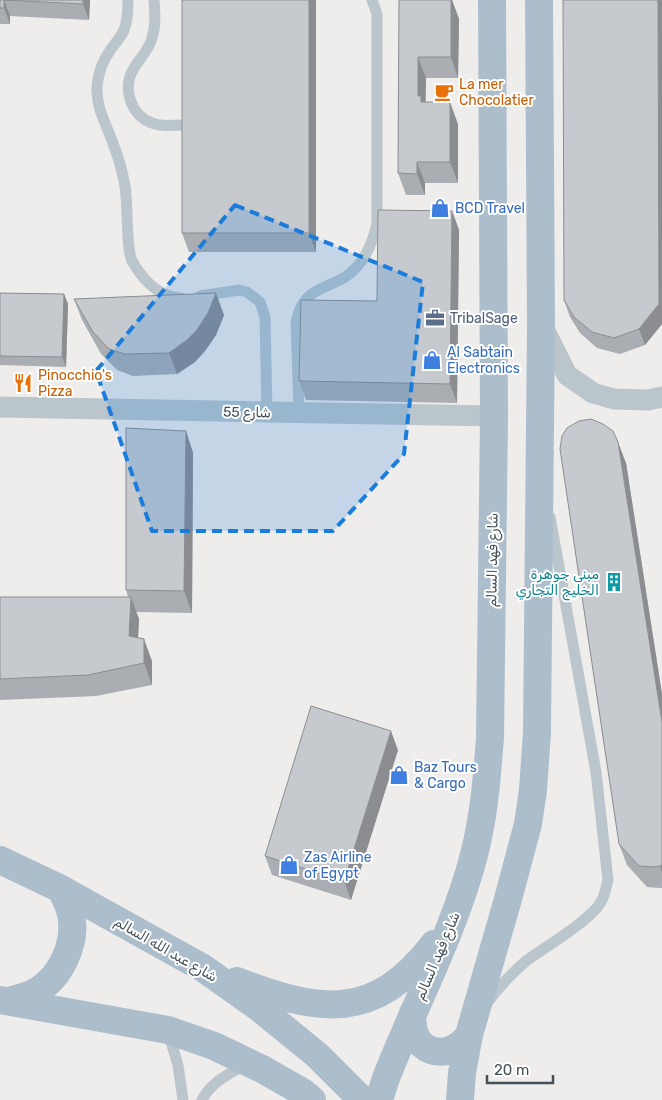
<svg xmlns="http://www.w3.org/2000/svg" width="662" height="1100" font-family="Rubik,Cairo,sans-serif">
	<rect width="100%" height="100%" fill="#efecec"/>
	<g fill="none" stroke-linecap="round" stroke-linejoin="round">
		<!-- lane -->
		<path stroke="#bac5cc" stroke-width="11" d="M128,0C128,10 128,20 124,30C121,37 116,42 111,49C103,60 98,73 97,87C96,106 105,122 111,138C117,153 122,169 125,186C128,203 126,249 132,261C143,280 158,297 181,298
			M154,0C155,13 156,26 152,38C149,50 140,58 134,68C122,87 130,115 152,123C161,127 172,125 182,125
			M200,296L239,290L247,292L260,302L265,317L267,412
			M299,412L296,322C303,289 321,291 345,277C364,265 372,244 377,224V14L372,0
			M487,1003C498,988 512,973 526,961C545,947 591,920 601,902C605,895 606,888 608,880L596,772L550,517
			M168,1032L178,1065L183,1100
			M202,1100C211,1082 229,1074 246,1064"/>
		<!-- street -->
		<path stroke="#bac5cc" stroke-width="21" d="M542,325L567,375L593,393L614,399L648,400L662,397
			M0,407L494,416"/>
		<!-- primary -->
		<path stroke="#acbecc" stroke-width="28" d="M0,860L61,889L203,968L258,1007L317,1055L362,1100
			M237,981C320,1013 374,1022 434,944
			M0,1000L168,1030L214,1046L262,1069L304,1093L312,1100
			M8,1001C16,999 24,997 31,994C60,981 79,942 70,910C68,903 64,896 61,889
			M413,1013C407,1051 447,1066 469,1035
			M379,1100L386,1078C415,1004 454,932 474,855C484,816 487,777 490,738L494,416L492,0
			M460,1100L462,1073L469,1035L508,899L528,824L533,790L537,732L541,324L539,0"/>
	</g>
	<!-- wall -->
	<path fill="#aaaeb2" d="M0,0H90L89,20L10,16V24H0Z
		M182,0H316V252H189L182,233Z
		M399,0H452L459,19L458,78H426V102L458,124V183H425V195H406L398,173Z
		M662,0V324L645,345L620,354L597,348L580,333L570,317L564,300Z
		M452,211L459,230L457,403L306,400L299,381L377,301Z
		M0,293L64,294L68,304L66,367L0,365Z
		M74,299L224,315L216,335L205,351L195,362L177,374L133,376L117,370L101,354L82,320Z
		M186,431L193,453L192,613L136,612L139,619L138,638L152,661V685L96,696L0,700V597H128L126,590Z
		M626,463L662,694V888H660L647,887L627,865L619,844Z
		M398,750L351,900L272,875L265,856Z"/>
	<!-- shaded-wall -->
	<path fill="#8b8d91" d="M4,0L10,16V24L4,8Z
		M83,0H90L89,20L83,4Z
		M309,0H316V252L309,233Z
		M451,0H452L459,19L458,78L451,57Z
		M658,0H662V324L645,345L639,329Z
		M418,57L426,78L425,108L429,117L418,96Z
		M450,102L458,124V183L450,162Z
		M417,162L425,183V195L417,174Z
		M452,211L459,230L457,403L450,384Z
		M216,293L224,315L216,335L205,351L195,362L177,374L169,353Z
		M64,294L68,304L66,367L62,357Z
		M186,431L193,453L192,613L184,591Z
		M618,442L626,463L662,694V722Z
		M131,597L139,619L137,658L129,636Z
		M144,639L152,661V685L144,663Z
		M391,731L398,750L351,900L344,881Z
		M662,865V873L660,866Z"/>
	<!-- building -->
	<path fill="#c6cacf" stroke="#8b8d91" d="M0,0H83V4L4,0V8H0Z
		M182,0H309V233H182Z
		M399,0H451V57H418V96H421V102H450V162H417V174L398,173Z
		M563,0H658L659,304L639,329L614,338L592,332L574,317L564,300Z
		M378,210L452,211L450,384L299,381L301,300L377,301Z
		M0,293L64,294L62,357L0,356Z
		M216,293L208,313L197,330L187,340L169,353L125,354L109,349L93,332L74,299Z
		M591,419L603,424L613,431L618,442L662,722V865L660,866L653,867L639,866L619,844L560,449L562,436L567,428L579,421Z
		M126,428L186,431L184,591L126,590Z
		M0,597H131L129,636L144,639V663L88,675L0,679Z
		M311,706L391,731L344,881L265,856Z"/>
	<!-- marked area -->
	<path fill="#1a7cdb" fill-opacity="0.2" stroke="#1a7cdb" stroke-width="4" stroke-dasharray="10 6" stroke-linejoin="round" d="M235,205L423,282L404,454L333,531H152L96,371Z"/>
	<!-- icons -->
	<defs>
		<g id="cafe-bare" transform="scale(1.5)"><path d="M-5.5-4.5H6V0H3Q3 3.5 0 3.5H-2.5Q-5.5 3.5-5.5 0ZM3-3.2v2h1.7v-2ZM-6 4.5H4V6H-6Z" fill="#e8710a" stroke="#fff" stroke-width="2.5" paint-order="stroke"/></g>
		<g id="shop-bare" transform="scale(1.5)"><path d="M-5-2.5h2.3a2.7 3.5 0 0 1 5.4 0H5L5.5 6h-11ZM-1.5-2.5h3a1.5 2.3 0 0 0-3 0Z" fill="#3f7fe0" stroke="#fff" stroke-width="2.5" paint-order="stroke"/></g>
		<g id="office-bare" transform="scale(1.5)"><path d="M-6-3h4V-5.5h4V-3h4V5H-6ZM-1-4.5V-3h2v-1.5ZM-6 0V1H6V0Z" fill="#5c6f8a" stroke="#fff" stroke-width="2.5" paint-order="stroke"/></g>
		<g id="restaurant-bare" transform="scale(1.5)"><path d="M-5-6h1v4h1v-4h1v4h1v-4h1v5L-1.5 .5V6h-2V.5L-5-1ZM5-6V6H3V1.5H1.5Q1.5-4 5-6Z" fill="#e8710a" stroke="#fff" stroke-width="2.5" paint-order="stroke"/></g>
		<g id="building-bare" transform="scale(1.5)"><path d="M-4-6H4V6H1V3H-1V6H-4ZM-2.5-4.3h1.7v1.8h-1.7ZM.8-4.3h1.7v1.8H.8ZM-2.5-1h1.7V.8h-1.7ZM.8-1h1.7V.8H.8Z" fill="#0f9aa8" stroke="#fff" stroke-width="2.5" paint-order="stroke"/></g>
	</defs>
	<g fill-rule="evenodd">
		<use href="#cafe-bare" x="444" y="92"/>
		<use href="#shop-bare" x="440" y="208"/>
		<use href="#office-bare" x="435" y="318"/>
		<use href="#shop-bare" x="432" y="360"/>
		<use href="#restaurant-bare" x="23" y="383"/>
		<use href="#building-bare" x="614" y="582"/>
		<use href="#shop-bare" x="399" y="775"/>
		<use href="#shop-bare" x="289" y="865"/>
	</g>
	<g text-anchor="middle" stroke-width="4" stroke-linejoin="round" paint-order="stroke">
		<!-- food labels -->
		<g font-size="14" fill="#c56008" stroke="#fff" text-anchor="start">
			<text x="459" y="89">La mer<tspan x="459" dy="16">Chocolatier</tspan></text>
			<text x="38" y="380">Pinocchio's<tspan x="38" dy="16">Pizza</tspan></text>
		</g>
		<!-- shop labels -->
		<g font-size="14" fill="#366cbe" stroke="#fff" text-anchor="start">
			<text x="455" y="213">BCD Travel</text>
			<text x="447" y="357">Al Sabtain<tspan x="447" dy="16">Electronics</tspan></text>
			<text x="414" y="772">Baz Tours<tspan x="414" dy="16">&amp; Cargo</tspan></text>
			<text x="304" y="862">Zas Airline<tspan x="304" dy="16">of Egypt</tspan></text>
		</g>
		<!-- service labels -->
		<g font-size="14" fill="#4e5e75" stroke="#fff" text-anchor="start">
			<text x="450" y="323">TribalSage</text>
		</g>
		<!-- street labels -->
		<g font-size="14" fill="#455159" stroke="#fff">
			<text transform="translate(247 412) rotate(1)" y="5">شارع 55</text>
			<text transform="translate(492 560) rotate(-89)" y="5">شارع فهد السالم</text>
			<text transform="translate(166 949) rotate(30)" y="5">شارع عبد الله السالم</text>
			<text transform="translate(437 956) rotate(-67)" y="5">شارع فهد السالم</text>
		</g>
		<!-- culture labels -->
		<g font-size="14" fill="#0d838f" stroke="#fff" text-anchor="end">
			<text x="599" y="579">مبنى جوهرة<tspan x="599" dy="16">الخليج التجاري</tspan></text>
		</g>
	</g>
	<!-- scale -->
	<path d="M487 1075v8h66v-8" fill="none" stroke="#455159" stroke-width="2.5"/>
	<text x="494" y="1075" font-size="15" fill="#455159" stroke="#ffffff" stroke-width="4" paint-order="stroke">20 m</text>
</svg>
